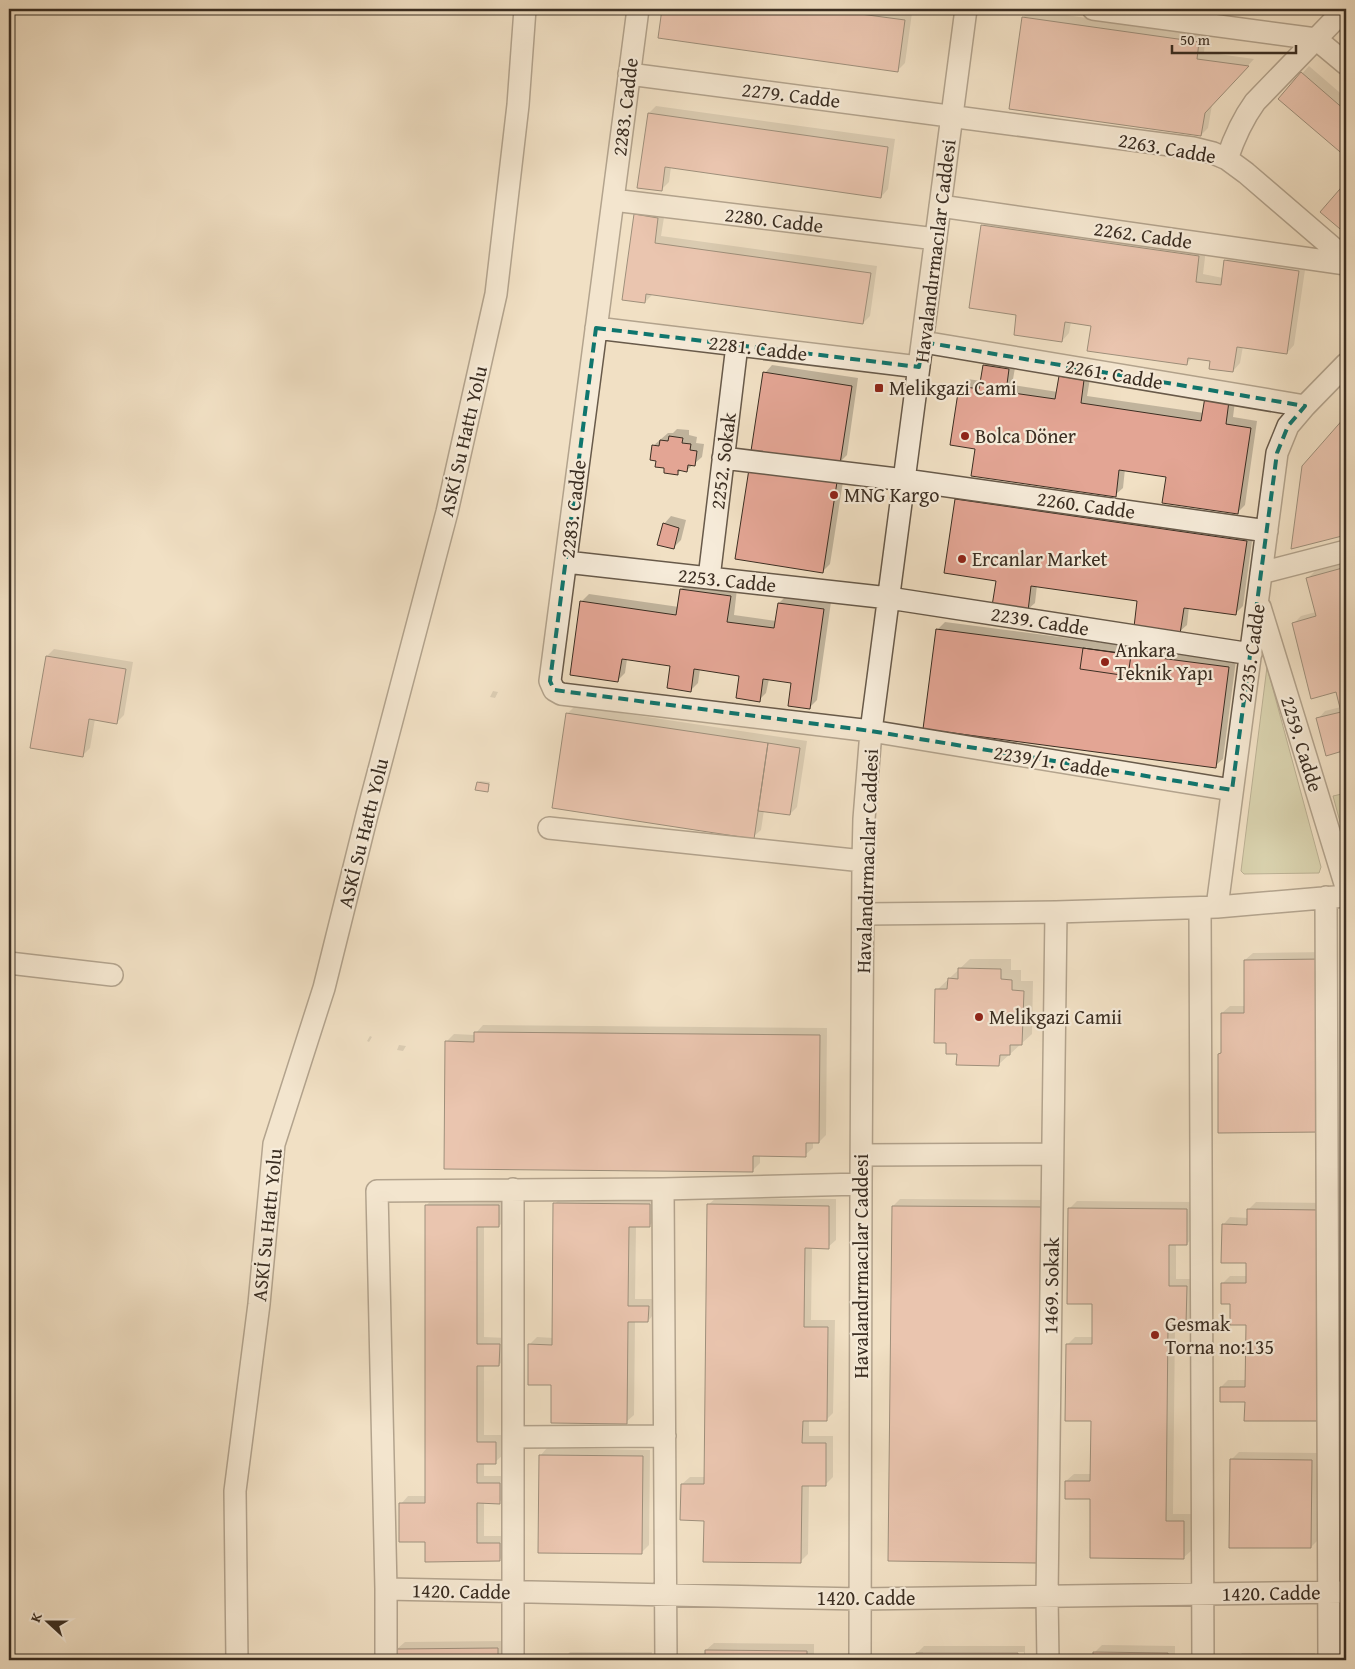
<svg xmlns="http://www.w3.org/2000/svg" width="1355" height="1669" font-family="'Gentium Book Plus',serif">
	<rect width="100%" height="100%" fill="#f1e0c4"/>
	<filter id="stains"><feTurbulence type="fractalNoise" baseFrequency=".004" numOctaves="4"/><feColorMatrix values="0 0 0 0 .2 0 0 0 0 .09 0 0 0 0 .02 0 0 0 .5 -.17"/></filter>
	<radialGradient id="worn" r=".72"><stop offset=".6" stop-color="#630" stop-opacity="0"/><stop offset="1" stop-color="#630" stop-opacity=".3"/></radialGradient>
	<!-- green -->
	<path fill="#bdc192" stroke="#7c785a" d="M1267,667L1321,867L1319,873L1244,874L1241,871Z
		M1346,793V844L1333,796Z"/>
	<!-- shadow -->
	<path fill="#0003" fill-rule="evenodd" d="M663,9H880L912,13L905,63L898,70L659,37Z
		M1031,10L1206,35L1204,52L1254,59L1212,105L1208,128L1201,135L1023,17Z
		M1309,66L1346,98V155L1280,98Z
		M656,106L895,139L888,189L881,197L671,167L669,182L661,190L649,113Z
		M642,208L665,211L661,236L877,266L870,316L863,323L653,294L645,302L635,215Z
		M990,218L1206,249L1203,274L1223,278L1226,260L1233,253L1306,263L1294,345L1287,353L1243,346L1240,363L1233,371L1212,360L1193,357L1186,364L1092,325L1071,322L1069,333L1062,341L1018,314L971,307L983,225Z
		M991,358L1016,362L1012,385L1058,392L1060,377L1067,369L1091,373L1087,396L1204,413L1236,394L1233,417L1257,421L1245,505L1237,513L1168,475L1125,469L1123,488L1115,495L976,448L960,386L967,379L982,381L984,366Z
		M772,365L858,378L847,455L839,463L765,373Z
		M1346,417V534L1292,548L1303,467Z
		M677,429L689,430V435L697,437L696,443L704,444L702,457L687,470L682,469L677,474L666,467L658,460L653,446L668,433H673Z
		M844,475L830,564L823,571L736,558Z
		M963,492L1253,534L1243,606L1235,614L1189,607L1187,625L1179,632L1139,600L1037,585L1035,603L1027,610L997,580L956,500Z
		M671,516L686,520L681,540L673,548L664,524Z
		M1346,563V749L1327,754L1318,719L1325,711L1341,707L1336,691L1294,623L1301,616L1316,612L1308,578L1315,571Z
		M689,582L737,589L734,615L776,621L779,603L786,596L831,602L817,700L810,707L793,682L769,679L766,693L759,700L741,675L700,669L698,683L691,690L671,665L627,659L625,673L618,680L581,602L589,594L679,607L681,589Z
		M945,622L1236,660L1223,759L1215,766L938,629Z
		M54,649L133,662L124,715L117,722L95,719L90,748L83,755L47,656Z
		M493,691L498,692L495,698L490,697Z
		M575,706L807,741L797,807L790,814L764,810L761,830L753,837L567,714Z
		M480,781L490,782L489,788L487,790L478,783Z
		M1329,952V1124L1219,1054L1223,1051L1222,1013L1230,1006H1245V960L1253,953Z
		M970,959H1011V970H1021V981H1033L1032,1034L999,1064L958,1053L947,1042L937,990Z
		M483,1025L827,1028L826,1135L819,1142H813V1148L805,1155H760V1163L753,1170L446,1042L454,1034L475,1035L476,1033Z
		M370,1036L372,1037L369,1042L367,1041Z
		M399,1045L406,1046L403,1051L397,1050Z
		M562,1196L657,1197V1218L649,1226H636L635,1299H655V1313L648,1321H635L634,1415L626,1422L553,1384L529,1345L537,1337L553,1338L555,1204Z
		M433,1198H506V1219L499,1226H484V1337L506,1338V1357L499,1365H484V1435H503V1455L495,1462H484V1476H507V1495L499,1502H484V1536H507V1553L499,1560L426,1541L401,1504L408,1496H426V1206Z
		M716,1198L836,1199V1240L828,1247H812L811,1320H835L833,1413L826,1420H809V1436H833V1477L825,1485H809L808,1554L800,1562L705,1519L682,1484L690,1477H705L708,1205Z
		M900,1199L1048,1200L1044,1554L893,1206Z
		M1077,1201L1194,1202V1236L1187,1244H1176V1279H1194L1193,1315L1186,1322H1175L1173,1514H1191V1551L1183,1558L1066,1481L1074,1474H1092V1420L1068,1344L1075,1337H1093L1094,1303L1069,1209Z
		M1256,1202L1327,1203L1324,1413L1317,1420L1221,1387L1228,1380H1246L1247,1324L1231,1303L1222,1284L1230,1276H1247V1262L1223,1225L1230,1217L1248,1218V1210Z
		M547,1448L650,1450L649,1545L641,1553L540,1456Z
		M1239,1452L1319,1453L1318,1540L1311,1547L1231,1460Z
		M505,1641V1660H397V1649L405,1642Z
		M714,1643L814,1644V1660H706V1650Z
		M1102,1645L1175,1646V1660H1094V1653Z
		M924,1646H1025V1660H917V1653ZM923,1652H1024V1654H923Z
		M570,1652H652L651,1660H540L546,1654L567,1655Z
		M1242,1653H1315V1660H1235Z"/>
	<!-- building -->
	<path fill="#e3a594" stroke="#3b2e22" d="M662,9H823L905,20L898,72L658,38Z
		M1022,17L1199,42L1197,59L1249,66L1205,113L1201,136L1009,109Z
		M1301,72L1346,111V157L1278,99Z
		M648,113L888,147L881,198L665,167L662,191L637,188Z
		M1346,182V234L1320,212Z
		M634,214L658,218L655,243L871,273L863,324L646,294L645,303L622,300Z
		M981,225L1199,256L1196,282L1221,285L1224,260L1299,271L1287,354L1237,347L1233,372L1209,369L1210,361L1188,358L1187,365L1087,351L1091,326L1065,322L1062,342L1014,335L1016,315L969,308Z
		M983,365L1009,369L1006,392L1055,399L1059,376L1084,380L1081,403L1201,421L1205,397L1229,401L1226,424L1251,428L1238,514L1162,503L1166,477L1119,470L1116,497L971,476L975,449L950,445L959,386L979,389Z
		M763,372L852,386L840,464L751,451Z
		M1345,417L1346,423V535L1291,549L1302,466Z
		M669,436L683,438L682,443L691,444L690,450L697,451L695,466L688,465L687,472L678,470V475L664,473V468L655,467L656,461L650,460L652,445L659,446L660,440L668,441Z
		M749,469L837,482L823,573L735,559Z
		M955,499L1247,541L1236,615L1184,608L1180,634L1134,627L1137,601L1031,586L1028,611L992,606L996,581L944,573Z
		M663,523L679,528L674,549L657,545Z
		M1346,567V750L1326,756L1316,718L1341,712L1336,692L1311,699L1292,623L1316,616L1306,578Z
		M680,589L731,596L727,622L774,628L778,603L824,609L810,709L788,706L791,683L763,679L760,702L736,698L739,676L694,669L691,692L667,688L670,666L622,659L618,682L570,675L580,601L676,615Z
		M936,629L1229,667L1216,768L923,729Z
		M1083,648L1131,655L1128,676L1080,669Z
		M46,656L126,669L117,724L89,719L83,757L30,748Z
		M566,713L768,743L754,839L552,808Z
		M768,743L800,748L790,815L758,811Z
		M477,782L489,784L488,792L475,790Z
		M1322,959V1132L1218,1133V1054L1221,1053V1013H1244V960Z
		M958,968L1001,969V979L1012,980V990L1024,991L1022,1045H1010V1055H1000L999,1066L956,1065L957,1054H946V1043H934L935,989H947L948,978L958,979Z
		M474,1032L820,1035L819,1143H806V1157L753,1156V1172L444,1169L445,1041L474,1042Z
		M553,1203L650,1204V1227H629L628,1306H649L648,1322H628L627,1424L551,1423V1385H528V1344L552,1345Z
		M707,1204L829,1206V1249L805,1248L804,1327H828L827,1421H803L802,1443H826V1486H802L801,1563L703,1562L704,1521L680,1520L681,1484H704Z
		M425,1205H499V1227H477V1344H500L499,1366H477V1442H496V1464H477V1483H500V1504L477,1503V1543H500V1561L425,1562V1542H399V1503H425Z
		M892,1206L1041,1207L1037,1563L888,1561Z
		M1068,1208L1187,1209V1245H1169V1286H1187L1186,1324L1168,1323L1166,1521H1184V1559L1090,1558V1499H1065V1481H1090L1091,1421H1065L1066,1344H1092V1304H1067Z
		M1247,1209L1320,1210L1317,1421H1244L1245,1402H1220V1387H1245L1246,1325H1230V1304H1221V1283H1246V1263H1221L1222,1224L1247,1225Z
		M539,1455L643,1456L642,1554L538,1553Z
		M1230,1459L1312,1460L1311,1548H1229Z
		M498,1648V1660H396V1649Z
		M705,1650L807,1651V1660H705Z
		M1093,1652L1168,1653V1660H1093Z
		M916,1653H1018V1660H916Z
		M561,1659H645V1660H561Z"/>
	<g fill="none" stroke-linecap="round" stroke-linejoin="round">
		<!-- minor casing -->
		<g stroke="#685a4a" stroke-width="24">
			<path id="minor" d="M638,9L550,681L554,690L561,694L871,731L1232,790
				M1093,9L1316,39L1346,64
				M629,74L1193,148L1213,153L1227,159L1246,173L1346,259
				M1227,159C1234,138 1242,120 1255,102L1345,9
				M613,200L936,239
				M940,206L1346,264
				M596,328L919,367
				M923,342L1305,406
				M723,458L905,480L1267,531
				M566,562L889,598L1251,654
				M1261,573L1346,551
				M709,578L737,345
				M1260,607L1346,887
				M549,828L863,861
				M1326,897L1329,1660
				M1217,907L1277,453L1288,426L1305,406L1346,364
				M1200,908L1203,1660
				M864,914L1056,912L1217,907L1346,896
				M9,963L112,975
				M862,1155L1052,1154
				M513,1189V1660
				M663,1189L666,1660
				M514,1437L665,1436
				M386,1589L861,1599L1346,1592
				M237,1660L235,1491L259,1304L274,1144L324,988L367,815L447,512L496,294L518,105L525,9
				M386,1660V1589L377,1191L663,1189L861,1184
				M860,1660L861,1184L863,861L864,819L871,731L966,9
				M1048,1660L1047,1596L1056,912"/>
		</g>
		<!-- minor -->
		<use href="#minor" stroke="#f6ebd9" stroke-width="21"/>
	</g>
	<!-- marked area -->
	<path d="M0 0H1355V1669H0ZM596,328L919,367L923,342L1305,406L1288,426L1277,453L1232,790L871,731L554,690L550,681Z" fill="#f1e0c4" fill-opacity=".55" fill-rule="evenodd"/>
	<path fill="none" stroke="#0f766e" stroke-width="4" stroke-dasharray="10 6" stroke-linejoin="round" d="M596,328L919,367L923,342L1305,406L1288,426L1277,453L1232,790L871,731L554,690L550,681Z"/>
	<!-- markers -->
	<g fill="#8f2418" stroke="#f6ebd9" stroke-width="2">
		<rect x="874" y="383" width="10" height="10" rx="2.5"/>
		<circle cx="965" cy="436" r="5"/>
		<circle cx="834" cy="495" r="5"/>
		<circle cx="962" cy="559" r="5"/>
		<circle cx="1105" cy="662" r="5"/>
		<circle cx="979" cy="1017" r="5"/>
		<circle cx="1155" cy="1335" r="5"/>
	</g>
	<g text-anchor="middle" stroke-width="4.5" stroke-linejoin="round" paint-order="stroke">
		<!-- street labels -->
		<g font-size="20" fill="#3b2e22" stroke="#f6ebd9">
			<text transform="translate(791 95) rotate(7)" y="7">2279. Cadde</text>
			<text transform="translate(625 107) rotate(-83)" y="7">2283. Cadde</text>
			<text transform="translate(1167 148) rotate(10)" y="7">2263. Cadde</text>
			<text transform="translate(774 220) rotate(7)" y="7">2280. Cadde</text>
			<text transform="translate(1143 235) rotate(8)" y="7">2262. Cadde</text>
			<text transform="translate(935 251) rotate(-83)" y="7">Havalandırmacılar Caddesi</text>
			<text transform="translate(758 348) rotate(7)" y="7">2281. Cadde</text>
			<text transform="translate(1114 374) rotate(10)" y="7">2261. Cadde</text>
			<text transform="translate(463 441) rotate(-77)" y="7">ASKİ Su Hattı Yolu</text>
			<text transform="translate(723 461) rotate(-83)" y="7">2252. Sokak</text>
			<text transform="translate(1086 505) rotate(8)" y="7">2260. Cadde</text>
			<text transform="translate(573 509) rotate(-83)" y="7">2283. Cadde</text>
			<text transform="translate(727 580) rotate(6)" y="7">2253. Cadde</text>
			<text transform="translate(1040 621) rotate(9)" y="7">2239. Cadde</text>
			<text transform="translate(1251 653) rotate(-82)" y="7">2235. Cadde</text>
			<text transform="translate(1302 744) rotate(73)" y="7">2259. Cadde</text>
			<text transform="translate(1052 761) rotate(9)" y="7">2239/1. Cadde</text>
			<text transform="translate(363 833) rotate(-76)" y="7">ASKİ Su Hattı Yolu</text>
			<text transform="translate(867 861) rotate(-88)" y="7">Havalandırmacılar Caddesi</text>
			<text transform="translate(267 1225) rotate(-84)" y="7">ASKİ Su Hattı Yolu</text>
			<text transform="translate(861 1266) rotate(-90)" y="7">Havalandırmacılar Caddesi</text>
			<text transform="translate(1051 1286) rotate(-89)" y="7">1469. Sokak</text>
			<text transform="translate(461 1591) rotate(1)" y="7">1420. Cadde</text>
			<text transform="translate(1271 1593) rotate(-1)" y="7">1420. Cadde</text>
			<text x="866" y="1605">1420. Cadde</text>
		</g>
		<!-- poi labels -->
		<g font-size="20" fill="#3b2e22" stroke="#f6ebd9" text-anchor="start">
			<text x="889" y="395">Melikgazi Cami</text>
			<text x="975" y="443">Bolca Döner</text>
			<text x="844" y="502">MNG Kargo</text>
			<text x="972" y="566">Ercanlar Market</text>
			<text x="1115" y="657">Ankara<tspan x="1115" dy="23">Teknik Yapı</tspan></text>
			<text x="989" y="1024">Melikgazi Camii</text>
			<text x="1165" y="1331">Gesmak<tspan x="1165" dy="23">Torna no:135</tspan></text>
		</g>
	</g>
	<!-- margin -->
	<rect width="1355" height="1669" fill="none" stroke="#f1e0c4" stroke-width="30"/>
	<rect x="10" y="10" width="1335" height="1649" fill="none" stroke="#3b2e22" stroke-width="2.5"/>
	<rect x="15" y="15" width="1325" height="1639" fill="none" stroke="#3b2e22"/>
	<!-- north arrow -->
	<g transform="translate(48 1622) rotate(291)" stroke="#f6ebd9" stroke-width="4" paint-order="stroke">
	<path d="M0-4L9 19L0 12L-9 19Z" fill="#3b2e22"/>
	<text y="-8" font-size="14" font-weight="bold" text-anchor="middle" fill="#3b2e22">K</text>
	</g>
	<!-- scale -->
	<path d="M1172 45v8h124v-8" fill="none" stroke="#3b2e22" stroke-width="2.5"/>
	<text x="1180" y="45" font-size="15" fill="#3b2e22" stroke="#f6ebd9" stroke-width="4" paint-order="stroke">50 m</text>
	<rect width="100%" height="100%" filter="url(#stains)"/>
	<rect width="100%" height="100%" fill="url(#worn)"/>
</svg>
